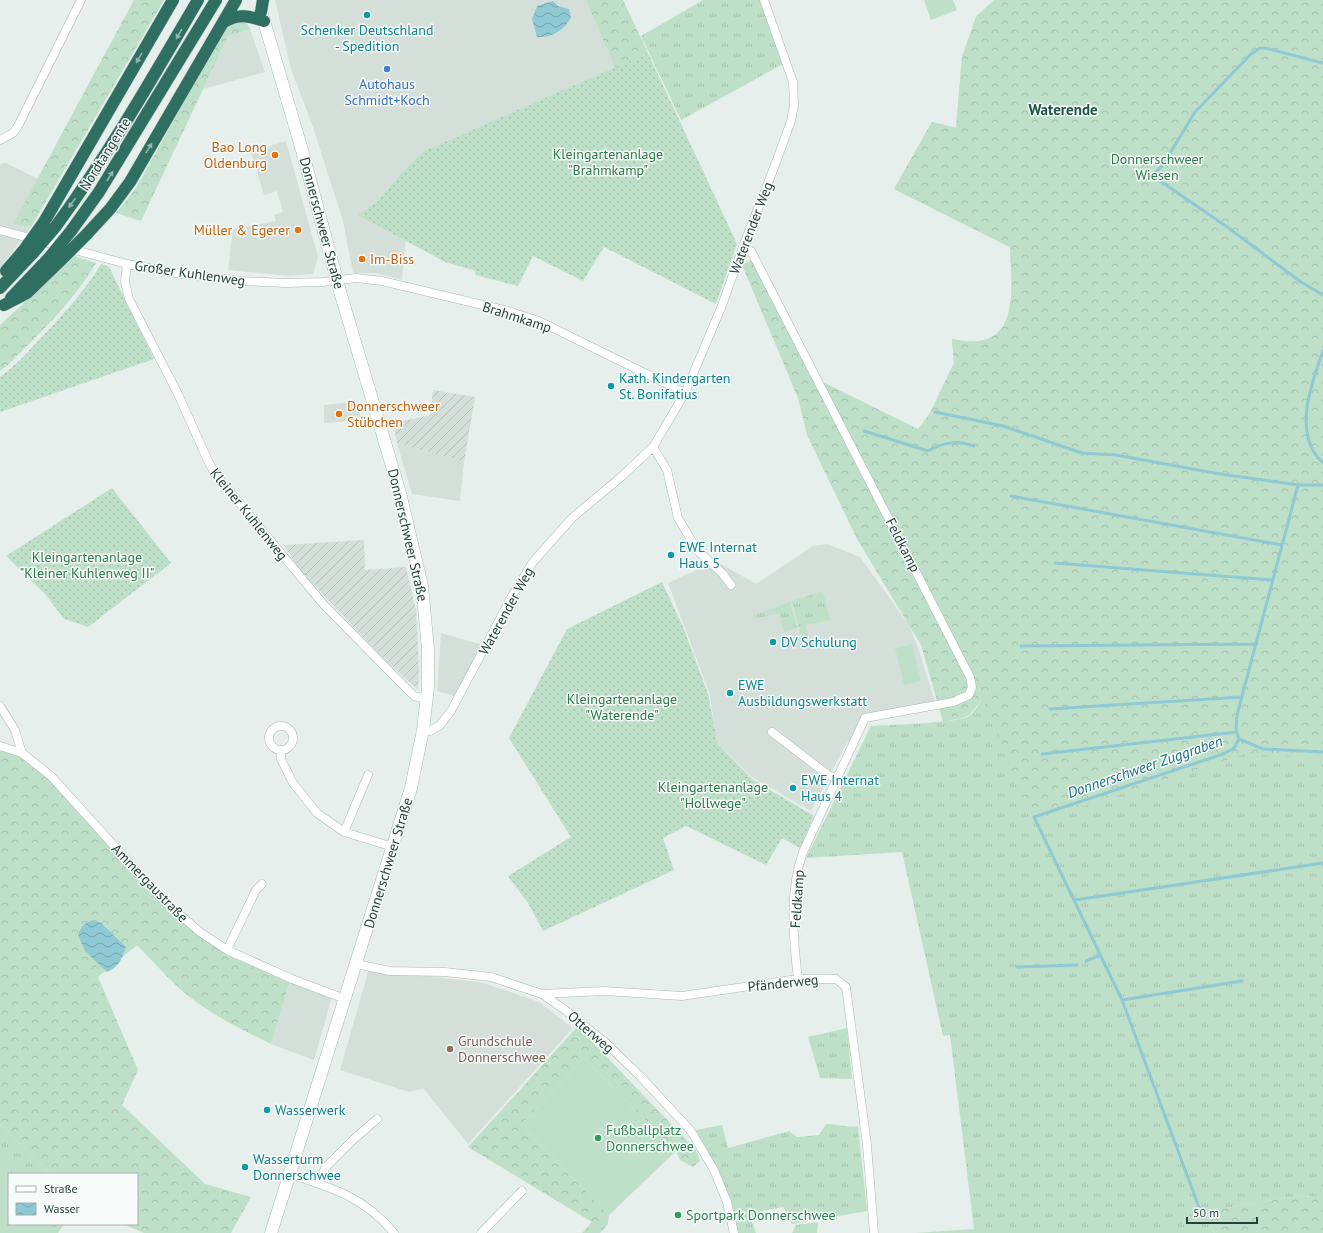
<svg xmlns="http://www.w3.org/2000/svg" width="1323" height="1233" font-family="'PT Sans',sans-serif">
	<defs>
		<pattern id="industrial-furrows" width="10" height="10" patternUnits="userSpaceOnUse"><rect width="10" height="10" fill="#d4dfda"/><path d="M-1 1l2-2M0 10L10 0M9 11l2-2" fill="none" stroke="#b6c1bc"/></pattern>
		<pattern id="grass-tufts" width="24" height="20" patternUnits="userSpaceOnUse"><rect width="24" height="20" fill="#bfe0c8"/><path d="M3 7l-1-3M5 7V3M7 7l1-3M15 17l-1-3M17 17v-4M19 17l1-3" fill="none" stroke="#a4c1ad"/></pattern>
		<pattern id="forest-crowns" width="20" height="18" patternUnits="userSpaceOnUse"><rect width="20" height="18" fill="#bfe0c8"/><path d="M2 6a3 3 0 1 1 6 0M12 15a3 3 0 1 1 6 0" fill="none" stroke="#a4c1ad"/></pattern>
		<pattern id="garden-dots" width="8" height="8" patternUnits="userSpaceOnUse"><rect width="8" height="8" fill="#bfe0c8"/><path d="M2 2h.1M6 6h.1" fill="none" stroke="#a4c1ad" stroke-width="1.8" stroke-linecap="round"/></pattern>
		<pattern id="water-waves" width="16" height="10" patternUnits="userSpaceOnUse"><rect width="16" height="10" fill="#8ec9d4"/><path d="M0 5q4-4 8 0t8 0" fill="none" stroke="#74a5ad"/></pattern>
	</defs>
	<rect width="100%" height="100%" fill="#e6efeb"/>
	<!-- built -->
	<path fill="#d4dfda" d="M275,0H586L615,68L422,152L400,174L378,201L359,215L406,240L402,280L376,273H353L343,221L313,127L291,69Z
		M250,29L265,72L203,89L228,36Z
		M286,141L318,257L313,274L290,276L228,270L233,229L276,221L274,215L283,212L277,191L264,195L251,152Z
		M6,163L38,179L14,224L31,227L0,268V164Z
		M356,402L362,420L324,423V405Z
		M397,443L464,462L460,501L412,494Z
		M827,544L860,557L909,625L918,647L935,702L867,713L844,748L811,811L752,777L718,744L709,692L668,583L716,561L756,584L813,546Z
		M441,633L483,645L454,696L437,691Z
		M369,969L484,983L539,1002L573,1028L468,1144L423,1088L409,1092L340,1070Z
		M290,981L332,997L314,1060L271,1044Z"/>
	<!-- industrial -->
	<path fill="url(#industrial-furrows)" d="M433,390L475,397L464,462L397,443L393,423L430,415Z
		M364,540L365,570L406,567L416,610L419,668L418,690L381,656L299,569L284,545Z"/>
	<!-- grass -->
	<path fill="url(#grass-tufts)" d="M703,0H760L783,64L681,120L641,36Z
		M994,0H1323V1197L1297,1196L1215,1210L1209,1226L1215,1233H915L974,1229L950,1035L943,1036L902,852L806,858L871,726C888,725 959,723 969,716C976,710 980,703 983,695L930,413L954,363L952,339C1021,355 1012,292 1010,247L894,189L932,122L956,128L962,57L976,17Z
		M823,591L830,620L806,625L810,645L804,647L792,601Z
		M790,602L797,628L784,632L779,613L755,619L754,615Z
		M847,1028L852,1079L820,1078L808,1037Z
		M0,1124L51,1174H9V1224H64L58,1233H0Z
		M826,1124C839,1124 845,1128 858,1126L867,1211L792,1224L783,1207L762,1211L752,1221L756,1233H738L726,1189L696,1130L722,1125L728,1148L789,1131L797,1137L819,1135Z
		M818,1222L817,1233H792L796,1225Z"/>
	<!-- forest -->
	<path fill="url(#forest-crowns)" d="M134,0H164L31,227L13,224Z
		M586,0H623L648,53L615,68Z
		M994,0H1323V758L1245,754L1031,823L984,696C967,719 972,716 943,722L921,645L857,539L807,435L798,398L742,265L752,259L819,386L825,383L918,429L930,413L954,363L952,339C1021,355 1012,292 1010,247L894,189L932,122L956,128L962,57L976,17Z
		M236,20H245L250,29L228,36L141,221L116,213L136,188L226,27Z
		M74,256L96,263C73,302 41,332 9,364L0,371V325Z
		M0,749L21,756L49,778L172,915L229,956L290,981L271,1044C239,1028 205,1012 178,987C164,974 151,959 137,945L98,977L138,1070L122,1105L205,1184L251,1197L231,1233H144L123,1224H137V1174H51L0,1124Z
		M576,1028L580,1029L696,1150L700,1161L693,1167L680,1160L676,1151L584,1058L521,1125L609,1215L608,1224L600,1233H582L592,1222L468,1147Z
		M1297,1196L1323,1197V1233H1215L1209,1226L1215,1210Z"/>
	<!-- garden -->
	<path fill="url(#garden-dots)" d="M648,53L737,244L716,304L604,247L583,281L533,256L518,286L475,275L476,271L445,262L358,215L378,201L400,174L422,152Z
		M101,264L109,267L154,359L0,412V377C15,366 27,353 40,339C63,315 84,292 101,264Z
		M112,488L171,563L88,627L64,619L45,594L6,556Z
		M662,582L684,629L708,694L718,744L752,779L814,816L800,848L782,838L766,865L686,826L663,838L674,870L543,931L528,903L508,876L571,837L509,738L567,629Z"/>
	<!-- pitch -->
	<path fill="#bfe0c8" d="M924,0H953L957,10L931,20Z
		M912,644L921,681L904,685L895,648Z
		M584,1058L676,1151L609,1215L521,1125Z
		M0,1144L33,1174H9V1224H52L49,1233H0Z"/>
	<!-- water -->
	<path fill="url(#water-waves)" d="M553,1L558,6L569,9L571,18C563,31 552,38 537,37L532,19L537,6Z
		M94,920L101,923L126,947C122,959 119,967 107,972L85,951L78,935C81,926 85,922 94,920Z"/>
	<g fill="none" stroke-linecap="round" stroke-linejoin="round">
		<!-- stream -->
		<path stroke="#8ec9d4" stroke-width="3" d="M1323,63L1265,48H1260L1251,54L1195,112L1164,163L1153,176L1230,229L1301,282L1323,295
			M1323,351C1311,384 1292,435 1323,463
			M935,412L1003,426L1082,453L1116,455L1220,474L1298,485H1323
			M864,431L928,451C944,442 956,440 974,446
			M1011,496L1282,545
			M1055,563L1273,580
			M1021,646L1256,644
			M1050,709L1242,697
			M1239,739L1236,729L1237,715L1298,485
			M1042,754L1237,732
			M1075,900L1323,863
			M1086,961L1101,955
			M1017,967L1077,965
			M1122,1000L1242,981
			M1200,1210L1122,1000L1034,817L1223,754L1234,748L1239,739L1263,749L1323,752"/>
		<!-- street casing -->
		<g stroke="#a8b8b2" stroke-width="9">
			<path id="street" d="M0,140L13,133L18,126L81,0
				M0,230L127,264L175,273L241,281L285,283L323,282L356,278L382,281L508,311L539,321L685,393
				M743,247L751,251L970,677L972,687L969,695L953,702L865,718L803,852C789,891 793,938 798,979
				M127,264L125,282L129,299L178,394L209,463L216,475L324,605L414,696L427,699
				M653,447L667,470L678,518L697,550L722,573L731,585
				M0,706L15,730L22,753
				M269 738a12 12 0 1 1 24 0a12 12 0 1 1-24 0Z
				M423,730L430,731L440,725L451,711L512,596L533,562L572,518L621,477L653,447L685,393L721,308L743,247L775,165L791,121L794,105L793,82L764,0
				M772,732L828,775L836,778
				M0,746L22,753L51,776L164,901L200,932L227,950L292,979L345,999
				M281,750V759L293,783L317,813L344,832L393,847
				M344,832L368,775
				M227,950L256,890L262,884
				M356,964L390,971L445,972L491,977L542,994L565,1010L606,1043L641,1077L691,1131L714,1170L727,1202L734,1233
				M542,994L604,991L682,996L798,979H836L846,987L867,1145L874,1233
				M289,1174C333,1188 364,1197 394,1233
				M319,1183L325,1168L353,1140L377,1119
				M481,1233L522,1191"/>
		</g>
		<!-- secondary casing -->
		<g stroke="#a4bbb3" stroke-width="13">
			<path id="secondary" d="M261,11L302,150L341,295L400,493L422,586L428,649V687L423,730L411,788L271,1233"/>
		</g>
		<!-- highway casing -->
		<g stroke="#c2cac8" stroke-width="13">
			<path id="highway" d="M261,12L263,0
				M224,22C238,13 249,16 264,21
				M44,222L173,0
				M56,226C109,154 153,77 198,0
				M71,231L99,192L216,0
				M86,235L110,209L130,182L236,0
				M6,271L24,250
				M0,288L33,253
				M11,298L49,258
				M4,305L27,293L60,261"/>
		</g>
		<!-- street -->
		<use href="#street" stroke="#fff" stroke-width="8"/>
		<!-- secondary -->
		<use href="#secondary" stroke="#fff" stroke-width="12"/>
		<!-- highway -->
		<use href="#highway" stroke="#2f6f62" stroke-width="12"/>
		<!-- highway-bridge casing -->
		<g stroke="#c2cac8" stroke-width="13" stroke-linecap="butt">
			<path id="highway-bridge" d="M24,250L44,222
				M33,253L56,226
				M49,258L71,231
				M60,261L86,235"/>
		</g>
		<!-- highway-bridge -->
		<use href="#highway-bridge" stroke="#2f6f62" stroke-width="12"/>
	</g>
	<!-- one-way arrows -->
	<defs><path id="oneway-solid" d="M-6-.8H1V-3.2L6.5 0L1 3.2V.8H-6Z"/></defs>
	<g fill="#93b5ae">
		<use href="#oneway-solid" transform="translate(179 34) rotate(120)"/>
		<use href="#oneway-solid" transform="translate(139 58) rotate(120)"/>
		<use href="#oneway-solid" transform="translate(149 148) rotate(-59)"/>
		<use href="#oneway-solid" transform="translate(110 176) rotate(-58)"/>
		<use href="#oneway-solid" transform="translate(72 203) rotate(126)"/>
	</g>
	<!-- markers -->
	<g fill="#0f9aa8" stroke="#f7fbf9" stroke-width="1.5">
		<circle cx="367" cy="15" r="4"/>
		<circle cx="611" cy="386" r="4"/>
		<circle cx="671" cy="555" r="4"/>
		<circle cx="773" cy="642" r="4"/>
		<circle cx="730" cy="693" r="4"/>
		<circle cx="793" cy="788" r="4"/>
		<circle cx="267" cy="1110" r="4"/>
		<circle cx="245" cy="1167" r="4"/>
	</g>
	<circle fill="#3f7fe0" stroke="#f7fbf9" stroke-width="1.5" cx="387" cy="69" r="4"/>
	<g fill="#e8710a" stroke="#f7fbf9" stroke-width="1.5">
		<circle cx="275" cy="155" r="4"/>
		<circle cx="298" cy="230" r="4"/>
		<circle cx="362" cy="259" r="4"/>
		<circle cx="339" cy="414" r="4"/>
	</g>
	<circle fill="#8d6e63" stroke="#f7fbf9" stroke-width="1.5" cx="450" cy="1049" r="4"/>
	<g fill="#2e9e5b" stroke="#f7fbf9" stroke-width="1.5">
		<circle cx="598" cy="1138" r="4"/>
		<circle cx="678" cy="1215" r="4"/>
	</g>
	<g text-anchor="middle" stroke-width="3" stroke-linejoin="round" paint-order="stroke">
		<!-- culture labels -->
		<g font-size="14" fill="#0d838f" stroke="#f7fbf9" text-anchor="start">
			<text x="367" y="35" text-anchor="middle">Schenker Deutschland<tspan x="367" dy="16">- Spedition</tspan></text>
			<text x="619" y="383">Kath. Kindergarten<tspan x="619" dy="16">St. Bonifatius</tspan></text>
			<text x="679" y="552">EWE Internat<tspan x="679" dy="16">Haus 5</tspan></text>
			<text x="781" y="647">DV Schulung</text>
			<text x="738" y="690">EWE<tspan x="738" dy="16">Ausbildungswerkstatt</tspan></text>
			<text x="801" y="785">EWE Internat<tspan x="801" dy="16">Haus 4</tspan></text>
			<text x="275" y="1115">Wasserwerk</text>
			<text x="253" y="1164">Wasserturm<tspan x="253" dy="16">Donnerschwee</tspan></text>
		</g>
		<!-- shop labels -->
		<g font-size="14" fill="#366cbe" stroke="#f7fbf9">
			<text x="387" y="89">Autohaus<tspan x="387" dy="16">Schmidt+Koch</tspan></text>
		</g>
		<!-- food labels -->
		<g font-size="14" fill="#c56008" stroke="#f7fbf9" text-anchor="end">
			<text x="267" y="152">Bao Long<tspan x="267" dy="16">Oldenburg</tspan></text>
			<text x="290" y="235">Müller &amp; Egerer</text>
			<text x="370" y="264" text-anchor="start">Im-Biss</text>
			<text x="347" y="411" text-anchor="start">Donnerschweer<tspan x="347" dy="16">Stübchen</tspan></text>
		</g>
		<!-- street labels -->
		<g font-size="14" fill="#24423a" stroke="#f7fbf9">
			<text transform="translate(105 154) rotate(-58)" y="5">Nordtangente</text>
			<text transform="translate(322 223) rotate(75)" y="5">Donnerschweer Straße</text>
			<text transform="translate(751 228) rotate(-69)" y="5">Waterender Weg</text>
			<text transform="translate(190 273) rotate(8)" y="5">Großer Kuhlenweg</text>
			<text transform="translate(517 317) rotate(18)" y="5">Brahmkamp</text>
			<text transform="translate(249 514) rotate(51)" y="5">Kleiner Kuhlenweg</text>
			<text transform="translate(408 535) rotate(77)" y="5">Donnerschweer Straße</text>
			<text transform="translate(903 545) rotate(63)" y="5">Feldkamp</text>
			<text transform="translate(506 611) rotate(-61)" y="5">Waterender Weg</text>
			<text transform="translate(388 863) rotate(-73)" y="5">Donnerschweer Straße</text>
			<text transform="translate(150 883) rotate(46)" y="5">Ammergaustraße</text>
			<text transform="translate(797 899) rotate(-86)" y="5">Feldkamp</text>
			<text transform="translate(783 983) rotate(-6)" y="5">Pfänderweg</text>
			<text transform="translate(591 1032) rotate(41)" y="5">Otterweg</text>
		</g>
		<!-- park labels -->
		<g font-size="14" fill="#2d7a4b" stroke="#f7fbf9">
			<text x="608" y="159">Kleingartenanlage<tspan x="608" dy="16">"Brahmkamp"</tspan></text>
			<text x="1157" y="164">Donnerschweer<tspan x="1157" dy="16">Wiesen</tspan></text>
			<text x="87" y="562">Kleingartenanlage<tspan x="87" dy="16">"Kleiner Kuhlenweg II"</tspan></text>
			<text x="622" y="704">Kleingartenanlage<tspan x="622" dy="16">"Waterende"</tspan></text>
			<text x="713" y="792">Kleingartenanlage<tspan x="713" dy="16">"Hollwege"</tspan></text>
		</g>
		<!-- education labels -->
		<g font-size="14" fill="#785e54" stroke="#f7fbf9" text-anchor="start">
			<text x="458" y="1046">Grundschule<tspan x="458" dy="16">Donnerschwee</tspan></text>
		</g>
		<!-- leisure labels -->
		<g font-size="14" fill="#27864d" stroke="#f7fbf9" text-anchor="start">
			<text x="606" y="1135">Fußballplatz<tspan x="606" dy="16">Donnerschwee</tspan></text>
			<text x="686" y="1220">Sportpark Donnerschwee</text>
		</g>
		<!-- neighbourhood labels -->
		<g font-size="15" font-weight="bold" fill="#1f5548" stroke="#f7fbf9">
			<text x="1063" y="115">Waterende</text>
		</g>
		<!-- water labels -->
		<g font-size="15" font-style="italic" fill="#1c6f80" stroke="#f7fbf9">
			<text transform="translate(1145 767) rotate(-19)" y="5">Donnerschweer Zuggraben</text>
		</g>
	</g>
	<!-- legend -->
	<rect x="8" y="1173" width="130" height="52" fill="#f7fbf9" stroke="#a3b1ad"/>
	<rect x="16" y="1186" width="20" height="6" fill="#ffffff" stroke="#a3b1ad"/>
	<text x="44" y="1193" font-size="12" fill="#24423a">Straße</text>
	<rect x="16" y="1203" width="20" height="12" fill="url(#water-waves)" stroke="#a3b1ad"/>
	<text x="44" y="1213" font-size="12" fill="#24423a">Wasser</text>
	<!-- scale -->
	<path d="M1187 1217v6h70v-6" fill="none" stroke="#24423a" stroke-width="2"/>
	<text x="1193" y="1217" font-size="12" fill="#24423a" stroke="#f7fbf9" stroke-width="3" paint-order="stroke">50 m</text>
</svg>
